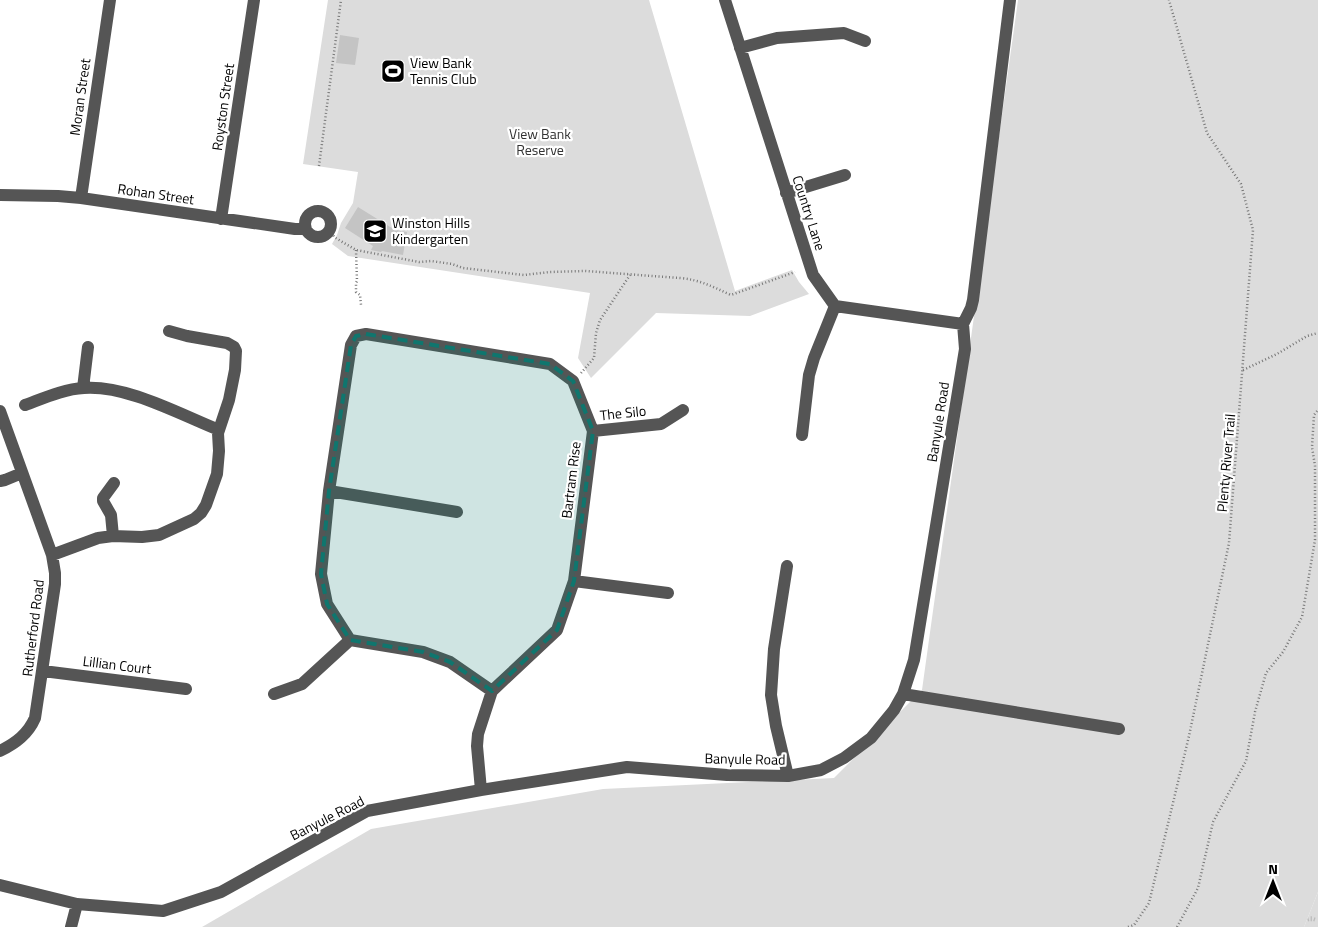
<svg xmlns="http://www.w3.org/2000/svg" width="1318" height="927" font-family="'Titillium Web',sans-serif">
	<defs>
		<pattern id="grass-tufts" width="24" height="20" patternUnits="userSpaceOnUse" patternTransform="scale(1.25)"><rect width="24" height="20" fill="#dcdcdc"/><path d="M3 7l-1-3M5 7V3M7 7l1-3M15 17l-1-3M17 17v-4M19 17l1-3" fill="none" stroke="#bbb"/></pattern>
	</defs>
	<rect width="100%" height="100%" fill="#fff"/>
	<!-- grass -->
	<path fill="url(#grass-tufts)" d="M1318,892V927H1304Z"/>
	<!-- park -->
	<path fill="#dcdcdc" d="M328,0H649L735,291L792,270L799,282L809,294L750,316L656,313L591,378L578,358L590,293L348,256L332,244L337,235L341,223L353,203L358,172L303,164Z
		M1018,0H1318V892L1304,927H202L371,829L603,789L834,778L922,690Z"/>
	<!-- building -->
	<path fill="#c4c4c4" d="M340,35L359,38L355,65L336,63Z
		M358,207L395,230L407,232L403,255L382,251L381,252L371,250L373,246L345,228Z"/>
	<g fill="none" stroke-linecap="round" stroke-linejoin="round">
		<!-- path -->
		<path stroke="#777" stroke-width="2.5" stroke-dasharray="1 2.5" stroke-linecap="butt" d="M319,166L341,0
			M331,229L334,237L356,250L419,262L431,261L452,264L463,268L524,275L550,272L585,271L680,278C701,280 713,287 731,295L795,272
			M356,250L357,281L356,283V292L360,295L361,305
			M1243,370L1277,354L1307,336L1318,333
			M581,373L594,358L596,333L600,320L630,275
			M1128,927L1134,925L1149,903L1189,736L1229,543L1253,230L1241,184L1207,133L1169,0
			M1177,927L1198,888L1213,822L1246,761L1255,712L1266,673L1283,652L1302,617L1315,540V466L1312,447L1314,415L1318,410"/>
		<!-- minor -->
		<path stroke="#555" stroke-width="12" d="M725,0L813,275L835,306L963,324
			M740,48L777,38L844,33L865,41
			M786,193L845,175
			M0,195L58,196L81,198L295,229H306
			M81,198L110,0
			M305 224a13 13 0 1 1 26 0a13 13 0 1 1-26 0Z
			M221,219L254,0
			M83,388L88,347
			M25,405C44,398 64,389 84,388C127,385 179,414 219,430
			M0,411L52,555L55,573V584L35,718C28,734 16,743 0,751
			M593,431L661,424L683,410
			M802,435L809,375L814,358L835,306
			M0,481L5,480L22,473
			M329,491L457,512
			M113,536L111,515L103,501V498L114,483
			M52,555L98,538L113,536L142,537L159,535L194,519L201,513L206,505L217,474L219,451L218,433L229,400L235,370L236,351L234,347L227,343L187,336L169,331
			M787,566L774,649L771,695L776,726L788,776
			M574,581L668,593
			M43,671L186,689
			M274,694L302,684L350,640
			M903,694L1119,729
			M481,790L477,746L478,734L492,691L557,630L574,581L593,431L573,381L550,364L366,334L356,336L351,345L329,491L321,574L327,604L350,640L423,652L450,662L492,691
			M0,885L77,904L163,911L221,892L367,811L481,790L627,767L727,775L788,776L821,770L844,758L871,738L894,710L903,694L914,660L965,349L963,324L971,308L973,300L1010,0
			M71,927L77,904"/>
	</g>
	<!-- marked area -->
	<path fill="#0f766e" fill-opacity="0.2" stroke="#0f766e" stroke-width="4" stroke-dasharray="10 6" stroke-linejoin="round" d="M366,334L550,364L573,381L593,431L574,581L557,630L492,691L450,662L423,652L350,640L327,604L321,574L329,491L351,345L356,336Z"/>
	<!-- icons -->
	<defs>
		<g id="stadium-square" transform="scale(1.25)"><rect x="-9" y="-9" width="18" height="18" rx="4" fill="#000" stroke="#fff"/><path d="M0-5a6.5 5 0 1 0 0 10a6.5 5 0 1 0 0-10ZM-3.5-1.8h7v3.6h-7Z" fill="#fff"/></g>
		<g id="school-square" transform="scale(1.25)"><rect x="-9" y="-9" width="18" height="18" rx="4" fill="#000" stroke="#fff"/><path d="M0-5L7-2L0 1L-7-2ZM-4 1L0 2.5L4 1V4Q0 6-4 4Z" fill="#fff"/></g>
	</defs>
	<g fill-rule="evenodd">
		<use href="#stadium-square" x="393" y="71"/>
		<use href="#school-square" x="375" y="231"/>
	</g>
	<g text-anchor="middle" stroke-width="4.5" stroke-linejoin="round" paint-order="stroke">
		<!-- poi labels -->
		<g font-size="14" fill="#000" stroke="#fff" text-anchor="start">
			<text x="410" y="68">View Bank<tspan x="410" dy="16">Tennis Club</tspan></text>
			<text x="392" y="228">Winston Hills<tspan x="392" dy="16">Kindergarten</tspan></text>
		</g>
		<!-- street labels -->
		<g font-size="14" fill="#000" stroke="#fff">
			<text transform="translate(80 97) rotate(-82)" y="5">Moran Street</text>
			<text transform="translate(223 107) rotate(-82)" y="5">Royston Street</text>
			<text transform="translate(156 194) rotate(8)" y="5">Rohan Street</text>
			<text transform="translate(809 213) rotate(72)" y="5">Country Lane</text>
			<text transform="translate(623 413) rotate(-6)" y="5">The Silo</text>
			<text transform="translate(938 422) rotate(-81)" y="5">Banyule Road</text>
			<text transform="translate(1226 463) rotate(-85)" y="5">Plenty River Trail</text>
			<text transform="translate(571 480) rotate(-83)" y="5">Bartram Rise</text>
			<text transform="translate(33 628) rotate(-83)" y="5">Rutherford Road</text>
			<text transform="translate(117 665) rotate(7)" y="5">Lillian Court</text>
			<text transform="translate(745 759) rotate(1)" y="5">Banyule Road</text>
			<text transform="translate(327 818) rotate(-27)" y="5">Banyule Road</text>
		</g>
		<!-- park labels -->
		<g font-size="14" fill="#333" stroke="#fff">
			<text x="540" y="139">View Bank<tspan x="540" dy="16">Reserve</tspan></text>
		</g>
	</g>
	<!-- north arrow -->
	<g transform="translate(1273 882)" stroke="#ffffff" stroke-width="4" paint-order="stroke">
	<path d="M0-4L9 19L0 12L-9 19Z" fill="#000000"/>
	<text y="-8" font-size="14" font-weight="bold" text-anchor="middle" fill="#000000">N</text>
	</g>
</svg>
